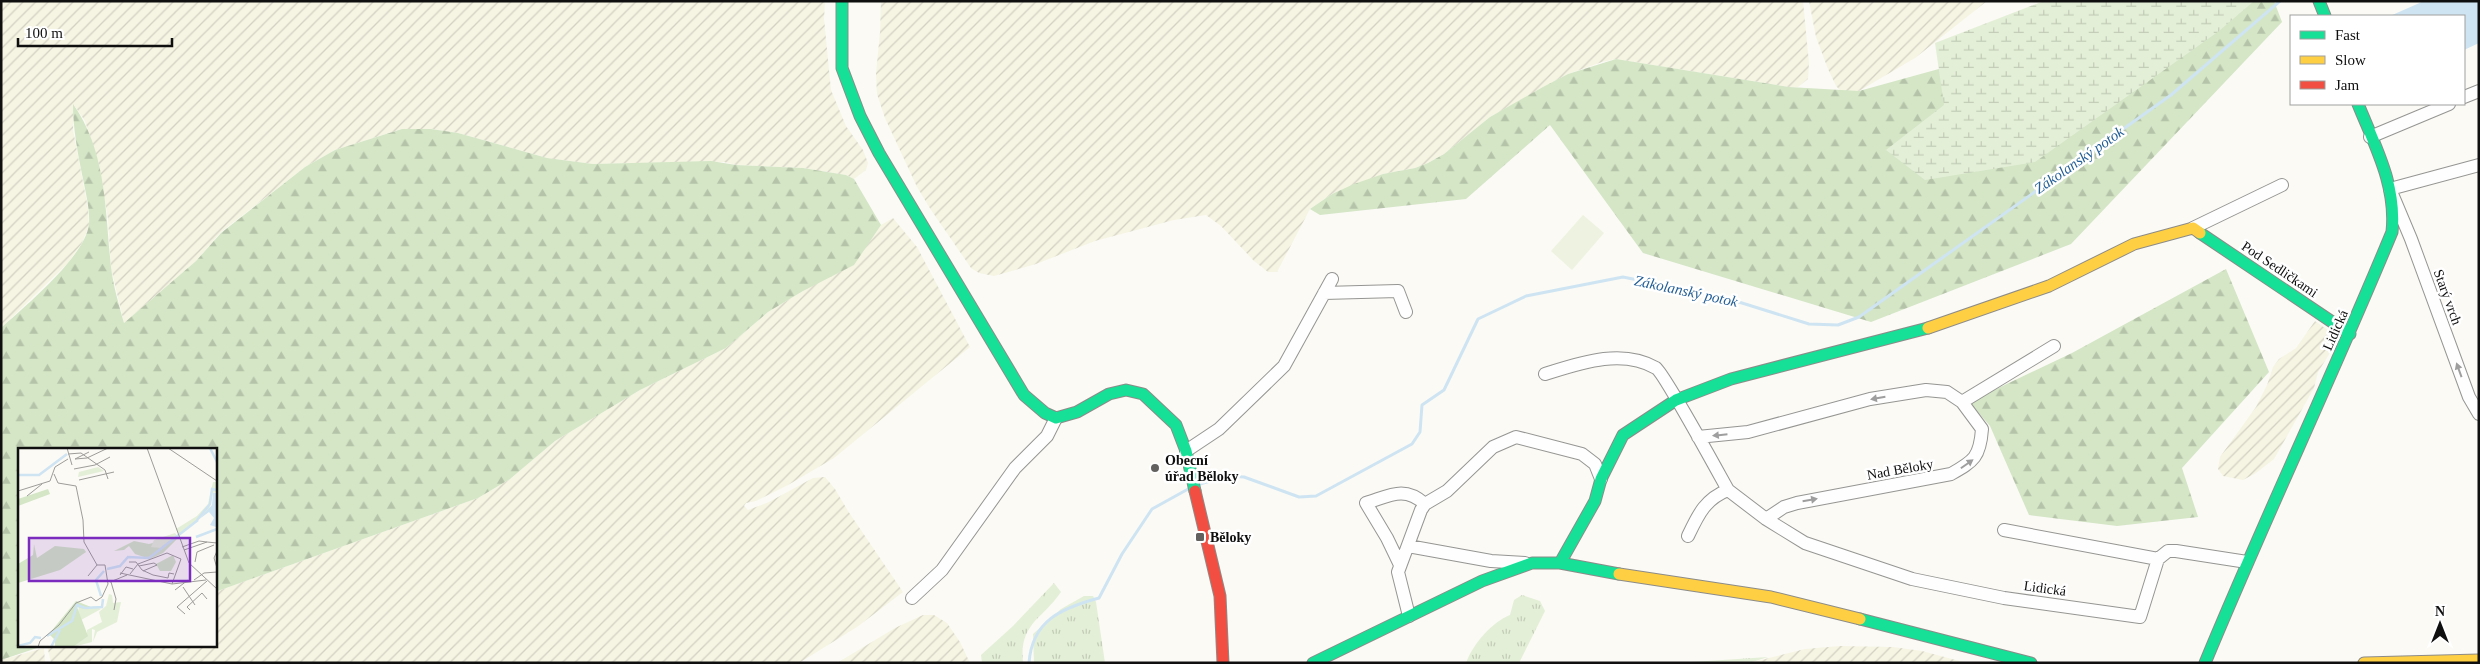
<svg xmlns="http://www.w3.org/2000/svg" width="2480" height="664" font-family="Georgia,serif">
	<defs>
		<pattern id="farmland-furrows" width="10" height="10" patternUnits="userSpaceOnUse" patternTransform="scale(1.25)"><rect width="10" height="10" fill="#f6f5e3"/><path d="M-1 1l2-2M0 10L10 0M9 11l2-2" fill="none" stroke="#d2d1c2"/></pattern>
		<pattern id="grass-tufts" width="24" height="20" patternUnits="userSpaceOnUse" patternTransform="scale(1.25)"><rect width="24" height="20" fill="#e4efd7"/><path d="M3 7l-1-3M5 7V3M7 7l1-3M15 17l-1-3M17 17v-4M19 17l1-3" fill="none" stroke="#c2ccb7"/></pattern>
		<pattern id="forest-firs" width="22" height="20" patternUnits="userSpaceOnUse" patternTransform="scale(1.25)"><rect width="22" height="20" fill="#d4e6c6"/><path d="M5 1l3.5 6h-7zM16 11l3.5 6h-7z" fill="#b5c4a9"/></pattern>
		<pattern id="wetland-marsh" width="20" height="14" patternUnits="userSpaceOnUse" patternTransform="scale(1.25)"><rect width="20" height="14" fill="#e4efd7"/><path d="M1 5h8M5 5V1M11 12h8M15 12V8" fill="none" stroke="#c2ccb7"/></pattern>
	</defs>
	<rect width="100%" height="100%" fill="#fbfaf5"/>
	<!-- farmland -->
	<path fill="url(#farmland-furrows)" d="M1,1H825L824,19L831,90L846,126L863,150L868,163L866,170L854,179L846,175L803,168L736,165L724,162L593,164L547,158L458,133L431,129H402L335,150L305,167L221,232L196,261L124,323L111,268L108,219L99,166L85,121L74,105L73,130L88,208L89,226L82,243L68,263L1,328Z
		M881,1H1803L1809,63L1808,79L1798,87H1789L1616,59L1602,62L1568,74L1490,117L1444,154L1428,163L1415,168L1383,174L1332,194L1310,209L1277,272H1268L1254,261L1221,226L1206,215L1174,220L1095,241L1036,264L994,276L979,273L971,268L931,210L917,187L885,118L877,94L876,74L880,32Z
		M1809,1H1987L1915,58L1859,91L1852,93L1842,92L1836,86L1828,69L1816,37Z
		M893,218L917,247L970,347L834,458L788,485L756,501L746,503L744,506L748,510L769,502L813,478L825,477L835,489L848,511L903,592L857,627L799,663H51L47,645H215V592L478,498L510,479L555,441L640,390L726,348L768,312L803,291L873,235L881,225Z
		M2315,321L2332,333L2335,345L2318,372L2314,388L2274,459L2256,473L2243,480L2223,476L2218,469L2220,457L2256,407L2267,385L2273,367L2279,359L2296,348Z
		M923,615H934L947,623L960,642L970,663H837L895,628Z
		M1840,646L1893,647L1922,651L1967,663H1749L1805,649Z
		M44,648L45,663H1V660Z"/>
	<!-- grass -->
	<path fill="url(#grass-tufts)" d="M1054,583L1061,592C1042,620 1019,623 1023,663H982L981,655L1013,626Z
		M1522,595L1540,601L1545,611L1519,663H1466C1473,644 1492,622 1510,615L1514,600Z
		M1084,596H1093L1096,602L1105,663H1034L1033,634L1061,609Z
		M1768,657L1749,663H1677Z"/>
	<!-- forest -->
	<path fill="url(#forest-firs)" d="M2185,1H2274L2282,22L2071,244L1871,322L1643,253L1550,125L1466,199L1320,215L1310,209L1332,194L1354,184L1383,174L1415,168L1428,163L1444,154L1490,117L1543,87L1568,74L1616,59L1789,87L1859,91Z
		M73,104C107,152 105,211 111,267C113,285 119,305 124,323L196,261L221,233L305,167L335,150L402,129H431L458,133L547,158L593,164L711,161L736,165L803,168L846,175L854,179L881,225L854,265L803,291L768,312L726,348L640,390L555,441L510,479L478,498L215,592V449H19V645H46L1,660V328C24,307 86,256 89,224C90,210 86,194 83,179C78,154 73,130 73,104Z
		M2226,269L2269,372L2182,468L2198,517L2117,526L2029,515L1990,426L1969,402L2072,353Z"/>
	<!-- wetland -->
	<path fill="url(#wetland-marsh)" d="M2044,1H2254L2219,31L2035,162L1925,180L1886,150L1944,105L1935,43Z"/>
	<!-- pitch -->
	<path fill="#edf3e0" d="M1583,215L1604,233L1572,270L1551,251Z"/>
	<!-- water -->
	<path fill="#cee4f2" d="M2424,1H2479V43L2464,50V16H2390Z"/>
	<g fill="none" stroke-linecap="round" stroke-linejoin="round">
		<!-- stream -->
		<path stroke="#cee4f2" stroke-width="3" d="M1200,484L1227,476L1244,477L1299,497L1316,496L1412,444L1420,432L1422,405L1444,390L1478,319L1526,296L1623,277L1726,298L1809,324L1838,325L1859,317L2171,95L2280,1
			M1029,663C1032,620 1062,608 1099,598L1122,554L1152,509L1190,488"/>
		<!-- street casing -->
		<g stroke="#959593" stroke-width="14">
			<path id="street" d="M2464,97L2479,91
				M2370,137L2449,104
				M2479,165L2390,189L2411,239L2469,397L2479,414
				M2193,228L2282,185
				M1324,293L1398,291L1406,312
				M1545,374C1580,363 1622,348 1656,368C1664,373 1719,474 1728,490L1766,519L1805,543L1912,579L2004,598L2140,617L2158,559L2168,551H2176L2247,562
				M1962,402L2054,346
				M1698,437L1748,432L1870,399L1926,390L1947,392L1962,402L1982,429C1980,457 1974,461 1951,474L1797,503L1784,507L1766,519
				M1186,451L1219,429L1284,366L1332,279
				M2004,530L2158,559
				M1688,536C1698,515 1705,499 1728,490
				M1408,546L1491,561L1525,563
				M1400,565L1387,538L1366,503C1389,496 1404,485 1425,504
				M912,598L942,570L1015,468L1047,436L1056,418
				M1409,616L1398,572L1421,510L1425,504L1447,491L1493,447L1516,437L1582,454L1595,464L1601,479"/>
		</g>
		<!-- fast casing -->
		<g stroke="#8c8b89" stroke-width="13">
			<path id="fast" d="M842,1V68L860,116L879,153L1024,395L1045,413L1056,418L1077,412L1109,394L1126,390L1143,394L1176,425L1186,451L1195,491
				M2319,1L2325,16
				M2200,233L2350,334
				M1560,563L1595,501L1601,479L1623,435L1676,400L1731,379L1928,328
				M1860,619L2031,663
				M1313,663L1482,581L1532,563H1560L1619,574
				M2205,663C2265,518 2332,377 2392,232C2397,186 2375,146 2358,104"/>
		</g>
		<!-- slow casing -->
		<g stroke="#8c8b89" stroke-width="13">
			<path id="slow" d="M1928,328L2049,286L2134,244L2193,228L2200,233
				M1619,574L1771,597L1860,619
				M2364,663L2479,660"/>
		</g>
		<!-- jam casing -->
		<g stroke="#8c8b89" stroke-width="13">
			<path id="jam" d="M1195,491L1220,596L1223,663"/>
		</g>
		<!-- street -->
		<use href="#street" stroke="#fefefe" stroke-width="12"/>
		<!-- fast -->
		<use href="#fast" stroke="#16e098" stroke-width="11"/>
		<!-- slow -->
		<use href="#slow" stroke="#ffcf43" stroke-width="11"/>
		<!-- jam -->
		<use href="#jam" stroke="#f24e42" stroke-width="11"/>
	</g>
	<!-- one-way arrows -->
	<defs><path id="oneway-solid" d="M-6-.8H1V-3.2L6.5 0L1 3.2V.8H-6Z" transform="scale(1.25)"/></defs>
	<g fill="#9e9e9e">
		<use href="#oneway-solid" transform="translate(2459 370) rotate(-110)"/>
		<use href="#oneway-solid" transform="translate(1878 398) rotate(170)"/>
		<use href="#oneway-solid" transform="translate(1720 435) rotate(174)"/>
		<use href="#oneway-solid" transform="translate(1967 464) rotate(-35)"/>
		<use href="#oneway-solid" transform="translate(1810 500) rotate(-10)"/>
	</g>
	<!-- markers -->
	<g fill="#626160" stroke="#fff" stroke-width="2">
		<circle cx="1155" cy="468" r="5"/>
		<rect x="1195" y="532" width="10" height="10" rx="2.5"/>
	</g>
	<g text-anchor="middle" stroke-width="5" stroke-linejoin="round" paint-order="stroke">
		<!-- street labels -->
		<g font-size="14" fill="#0f0f0f" stroke="#fff">
			<text transform="translate(2280 269) rotate(34)" y="5">Pod Sedličkami</text>
			<text transform="translate(2448 297) rotate(70)" y="5">Starý vrch</text>
			<text transform="translate(2335 330) rotate(-66)" y="5">Lidická</text>
			<text transform="translate(1900 469) rotate(-10)" y="5">Nad Běloky</text>
			<text transform="translate(2045 588) rotate(8)" y="5">Lidická</text>
		</g>
		<!-- poi labels -->
		<g font-size="14" font-weight="bold" fill="#0f0f0f" stroke="#fff" text-anchor="start">
			<text x="1165" y="465">Obecní<tspan x="1165" dy="16">úřad Běloky</tspan></text>
			<text x="1210" y="542">Běloky</text>
		</g>
		<!-- water labels -->
		<g font-size="15" font-style="italic" fill="#235e96" stroke="#fff">
			<text transform="translate(2079 160) rotate(-35)" y="5">Zákolanský potok</text>
			<text transform="translate(1686 291) rotate(12)" y="5">Zákolanský potok</text>
		</g>
	</g>
	<!-- overview -->
	<g transform="translate(18 448)">
		<rect width="199" height="199" fill="#fbfaf5"/>
		<path d="M80,19L86,23L60,29L61,24ZM195,34H199V44L195,45L191,62L161,87L158,81L179,68L190,56ZM91,146L94,147L95,155L103,154L99,174L79,184L75,194L77,182L74,181V194L55,199L69,188V182L84,174L81,164L88,158ZM61,158L66,161L77,158L83,161L63,172L60,164Z" fill="#e4efd7"/>
		<path d="M30,41L32,46L0,58V51ZM158,88L159,91L145,105L132,111L117,106L111,98L106,102L96,103L116,93L131,96ZM16,96L19,110L37,98L66,101L68,104L42,122L0,135V116L15,107ZM155,107L158,114L153,123H142L138,116ZM58,153L73,159L66,161L59,159L70,188L55,199H37V192L31,186Z" fill="#d4e6c6"/>
		<path d="M157,85L159,88L143,100L133,99L136,92Z" fill="#e4efd7"/>
		<path d="M195,45H199L198,79L192,77L196,70L191,64L180,72L194,57Z" fill="#cee4f2"/>
		<path fill="none" stroke="#cee4f2" stroke-width="2.5" d="M192,0L199,14M0,27H21L49,6M179,72L192,56L194,41L199,42M178,89L199,81M89,121L102,118L110,109L131,110L180,72M83,148L78,132L86,123M29,188L54,173L59,157L67,160L84,159L85,151M0,198L12,195L17,189L23,190M33,199L42,182"/>
		<path fill="none" stroke="#9d9c99" stroke-width="1" d="M49,0L54,17M129,0L171,115L199,141M150,0L199,33M50,6L63,5L87,22L90,31M57,11L69,10L90,0M57,11L71,4M56,21L77,17L92,9M36,26L40,35L58,38L65,72L66,94L79,117M61,32L96,24M0,43L32,33L37,19L50,11M9,48L24,36M164,99L181,93L189,94M166,102L189,94L199,95M199,103L196,110L199,120M111,114H118L124,122L135,127L150,130L151,125L156,126M177,114L179,104L196,97M121,118L136,115L139,117L125,123M102,125L154,136M112,126L120,116L149,105L163,111M102,127L108,119L115,121M176,132L186,125L199,124M92,134L109,127M93,134L98,151L96,162M154,136L163,111M154,136L188,132M165,139L177,157M157,142L170,132M172,162L169,159L184,145L189,151M167,166L159,159L189,133M20,199L22,193L41,177L58,155L73,149L78,153L84,149L90,136L87,117H79L70,128"/>
		<path fill="#7b2cbf" fill-opacity="0.15" stroke="#7b2cbf" stroke-width="2.5" d="M11,90H172V133H11Z"/>
		<rect width="199" height="199" fill="none" stroke="#0f0f0f" stroke-width="2.5"/>
	</g>
	<!-- border -->
	<rect width="2480" height="664" fill="none" stroke="#0f0f0f" stroke-width="5"/>
	<!-- legend -->
	<rect x="2290" y="15" width="175" height="90" fill="#ffffff" stroke="#9f9f9f"/>
	<rect x="2300" y="31" width="25" height="8" fill="#16e098" stroke="#9f9f9f"/>
	<text x="2335" y="40" font-size="15" fill="#0f0f0f">Fast</text>
	<rect x="2300" y="56" width="25" height="8" fill="#ffcf43" stroke="#9f9f9f"/>
	<text x="2335" y="65" font-size="15" fill="#0f0f0f">Slow</text>
	<rect x="2300" y="81" width="25" height="8" fill="#f24e42" stroke="#9f9f9f"/>
	<text x="2335" y="90" font-size="15" fill="#0f0f0f">Jam</text>
	<!-- north arrow -->
	<g transform="translate(2440 624)" stroke="#ffffff" stroke-width="4" paint-order="stroke">
	<path d="M0-4L9 19L0 12L-9 19Z" fill="#0f0f0f"/>
	<text y="-8" font-size="14" font-weight="bold" text-anchor="middle" fill="#0f0f0f">N</text>
	</g>
	<!-- scale -->
	<path d="M18 38v8h154v-8" fill="none" stroke="#0f0f0f" stroke-width="2.5"/>
	<text x="25" y="38" font-size="15" fill="#0f0f0f" stroke="#ffffff" stroke-width="4" paint-order="stroke">100 m</text>
</svg>
